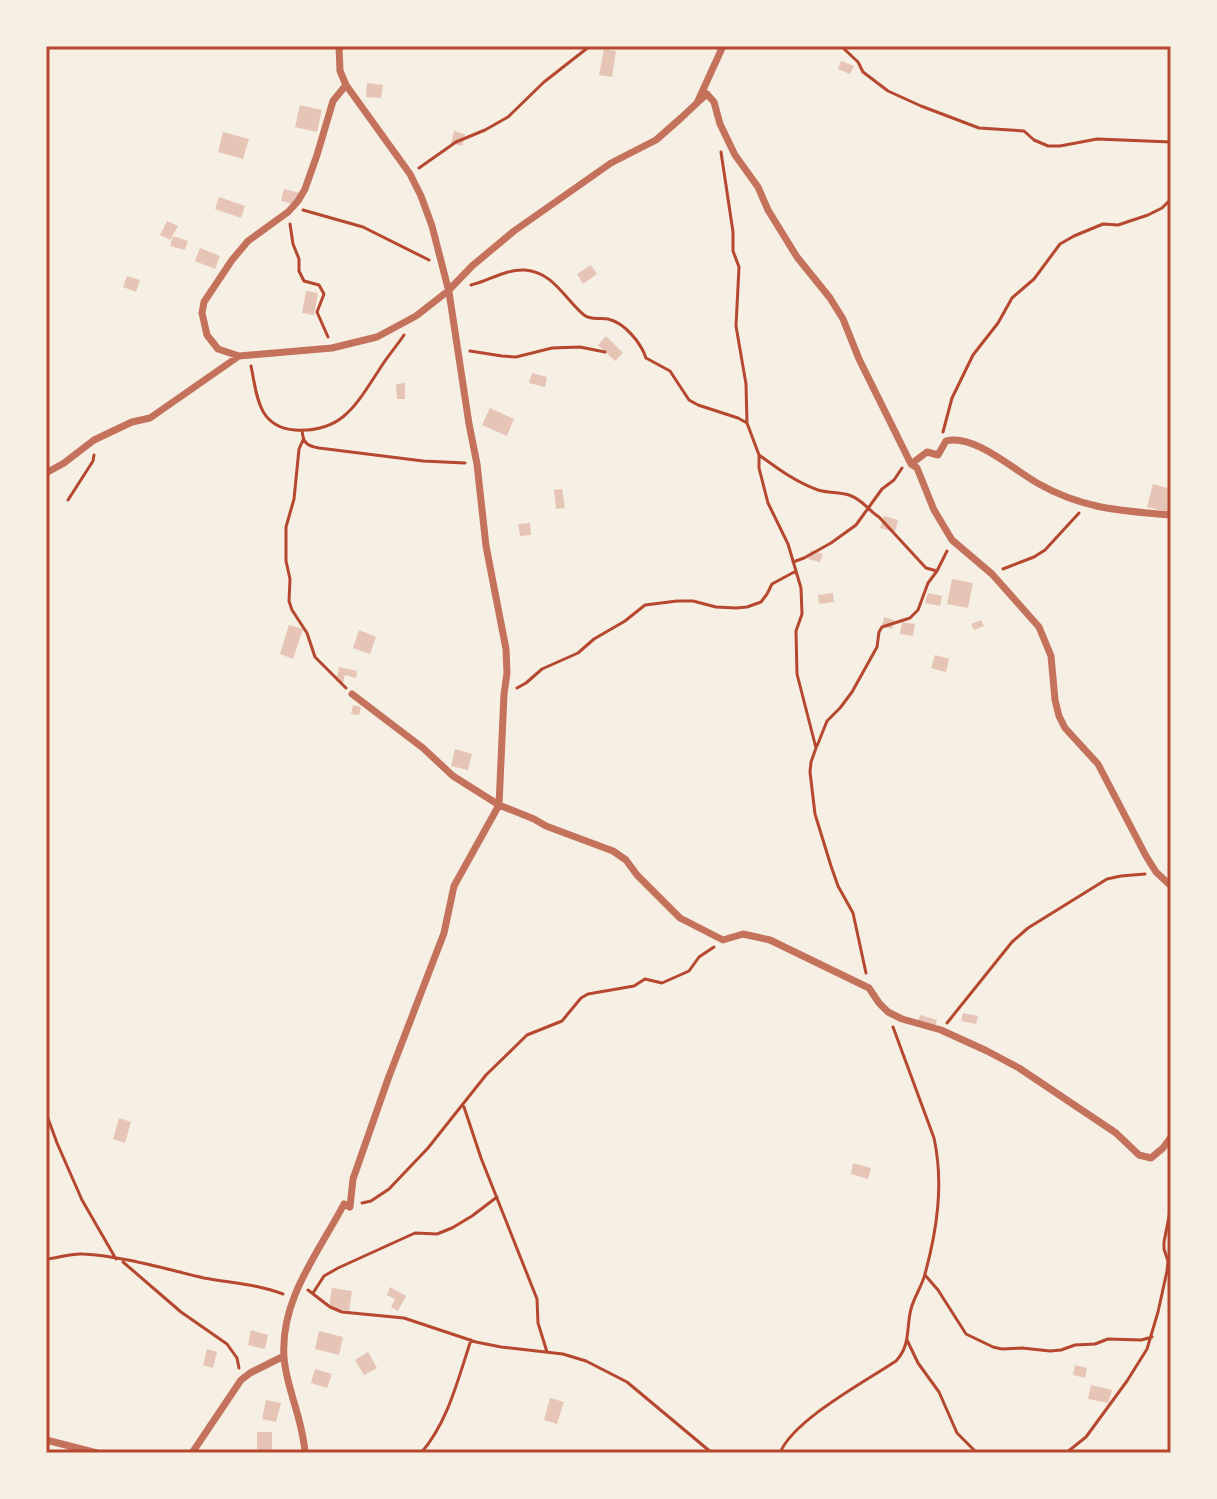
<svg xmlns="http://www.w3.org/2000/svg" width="1217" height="1499" font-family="Poppins,sans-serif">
	<rect width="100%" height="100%" fill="#f6efe4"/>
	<!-- building -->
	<path fill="#e6c5b7" d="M604,49L616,51L612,77L599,75Z
		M841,61L854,66L850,74L838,69Z
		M367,83L383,85L381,98L366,97Z
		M300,105L322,110L317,132L295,127Z
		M454,131L465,134L462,146L451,143Z
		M223,132L249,139L243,159L218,152Z
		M284,189L300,193L297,205L281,201Z
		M219,197L245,206L241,218L215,209Z
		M167,221L178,226L170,240L160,235Z
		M173,236L188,241L185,250L170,246Z
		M200,248L220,256L215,269L195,261Z
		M591,265L597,274L583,284L577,274Z
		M127,276L140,280L136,292L123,287Z
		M306,291L318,293L314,315L302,313Z
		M606,336L623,353L615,361L598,345Z
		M532,373L547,377L545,387L529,383Z
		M405,383V399H397L396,384Z
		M490,408L514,419L507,436L482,425Z
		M1153,484L1171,489V513L1147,507Z
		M562,489L565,508L556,509L554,490Z
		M884,516L898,520L895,532L880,528Z
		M530,523L531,535L520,536L518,524Z
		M811,550L823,554L820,562L808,559Z
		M952,579L973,583L968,608L947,604Z
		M833,593L834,602L819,604L818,595Z
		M928,593L942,596L940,606L925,603Z
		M884,617L894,620L892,629L882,626Z
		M981,620L984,626L974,630L971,624Z
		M902,622L915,624L913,636L900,634Z
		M289,625L303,629L293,659L280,654Z
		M359,630L376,637L370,654L353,648Z
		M935,655L949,659L946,672L931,668Z
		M339,667L357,671L356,678L345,675L343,683L336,681Z
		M353,705L361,707L359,715L351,714Z
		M455,749L472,754L468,770L451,766Z
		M963,1013L978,1016L976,1024L961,1021Z
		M920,1015L937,1020L935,1027L918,1022Z
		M119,1118L131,1122L125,1143L113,1139Z
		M853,1163L871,1168L868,1179L851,1174Z
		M390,1287L406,1296L398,1311L391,1307L395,1299L387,1295Z
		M332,1288L352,1291L349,1311L329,1307Z
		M251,1330L268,1335L265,1349L248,1345Z
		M319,1331L343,1337L339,1355L315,1349Z
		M207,1349L217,1352L213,1368L203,1365Z
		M368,1352L377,1368L364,1375L355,1360Z
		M1075,1365L1087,1368L1085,1378L1073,1375Z
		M315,1369L332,1374L327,1388L311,1383Z
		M1091,1385L1112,1390L1108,1403L1088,1399Z
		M550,1398L564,1402L557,1424L544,1420Z
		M266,1400L281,1403L276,1422L262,1419Z
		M257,1432H272V1452H257Z"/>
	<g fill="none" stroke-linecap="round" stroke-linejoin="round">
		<!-- path -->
		<path stroke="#b5482f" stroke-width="3" d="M841,46L858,62L863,72L888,91L921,106L979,128L1024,131L1034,140L1048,146H1060L1097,139L1171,142
			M721,152L733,232V251L739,267L736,326L746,384L747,423L759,455V468L768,503L788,544L801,588L802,614L796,631L797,674L816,748L811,762L810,772L815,814L831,866L838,886L853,913L866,973
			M419,168L456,142L485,130L508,117L544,82L590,46
			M303,210L363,227L429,260
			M290,224L293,244L299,259V271L304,281L319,285L324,294L317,312L328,337
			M471,285C489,281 505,269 525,270C553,272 564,298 584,315C592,321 599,317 608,319C625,323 641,343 646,358L670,371L689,400L698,405L738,418L747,423
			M470,351L502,356L516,357L552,348L580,347L605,352
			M251,366C257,394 257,427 295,430C342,433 356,405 379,370C386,358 396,347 404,335
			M302,430C303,443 307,446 319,448L423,461L465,463
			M943,432L952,398L973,355L998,323L1012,298L1034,279L1060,244L1074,236L1103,224L1118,225L1148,215L1162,208L1171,199
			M303,440L299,449L294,499L286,527V561L290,579L289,601L292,610L307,633L315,657L346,688
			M759,455C778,469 796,482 818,490C828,493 839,492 849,495C862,499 868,510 879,517L926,568L937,571
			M68,500L93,461L94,455
			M793,562L804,558L831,543L856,525L882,489L894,480L902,468
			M1003,569L1034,557L1045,550L1079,513
			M517,688L526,683L542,669L578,653L594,639L625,621L645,605L677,601H693L716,607L736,608L747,607L761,602L767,594L772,584L796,571
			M817,746L827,721L840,708L852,692L877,647L879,632L882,627L910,618L918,610L928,583L937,571L947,551
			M947,1023L1012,942L1028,928L1107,879L1121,876L1145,874
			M464,1107L481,1158L537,1299L538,1323L547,1352
			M46,1113L57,1143L82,1200L116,1259
			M362,1203L371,1201L389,1189L428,1148L486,1075L527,1035L562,1021L581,998L588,994L634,986L645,979L662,983L689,971L699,957L714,947
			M46,1259C59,1258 70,1253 83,1254C122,1256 165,1269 204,1278C231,1283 257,1284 283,1294
			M123,1262L181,1312L227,1344L237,1358L239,1368
			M925,1275L938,1290L966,1334L993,1347L1002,1349L1022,1348L1050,1351L1061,1350L1075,1345L1095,1344L1108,1339L1141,1340L1152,1337
			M308,1290L330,1307L342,1312L404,1318L476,1342L501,1347L563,1354L586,1361L627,1382L712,1453
			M313,1293L324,1276L338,1268L415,1233L437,1234L452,1228L472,1216L497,1197
			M907,1340L918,1363L939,1392L957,1433L977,1453
			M421,1453C448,1422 458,1379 471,1340
			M780,1453C793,1420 866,1381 896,1361C911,1345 906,1328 911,1309C914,1297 922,1286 925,1274C937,1230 944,1184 934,1138L893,1027
			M1066,1453L1086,1437L1127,1381L1147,1349L1158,1312L1167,1271L1168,1261L1164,1249V1242L1171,1206"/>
		<!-- minor -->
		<path stroke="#c5725c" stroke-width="7" d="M697,103L707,94L714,102L720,124L735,155L758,187L768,210L797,257L830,298L843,319L859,359L911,464L917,468L934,510L952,540L992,574L1039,627L1051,656L1055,700L1059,716L1065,728L1098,764L1146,856L1156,872L1171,886
			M239,356L218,349L207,335L202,313L204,302L232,260L248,241L288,212L298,201L305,189L317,155L333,101L346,85
			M911,464L927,452L938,455L946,441C974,433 1015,471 1039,484C1083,509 1122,511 1171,515
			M46,473L64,463L94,440L132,422L150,418L239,356L332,348L377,337L416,316L448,291L472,266L514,231L611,163L656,140L681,118L697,103L723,46
			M352,694L423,748L453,776L499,805L534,819L546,826L613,851L626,860L637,875L680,918L723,940L743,934L770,940L869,988L879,1003L888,1012L902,1019L941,1030L987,1051L1019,1068L1116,1133L1139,1155L1151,1158L1163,1148L1171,1137
			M46,1440L97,1453
			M192,1453L241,1380L250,1373L284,1356
			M305,1453C303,1419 286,1388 284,1357C280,1299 319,1252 344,1204L350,1207L353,1179L388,1079L444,933L454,886L499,805L504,694L507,673L506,649L486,546L477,464L469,424L449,292L432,226L421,196L410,174L346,85L340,71L339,46"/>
	</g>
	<!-- border -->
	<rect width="1217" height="1499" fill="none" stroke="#f6efe4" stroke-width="96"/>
	<rect x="48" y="48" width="1121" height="1403" fill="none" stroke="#b5482f" stroke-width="3"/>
</svg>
